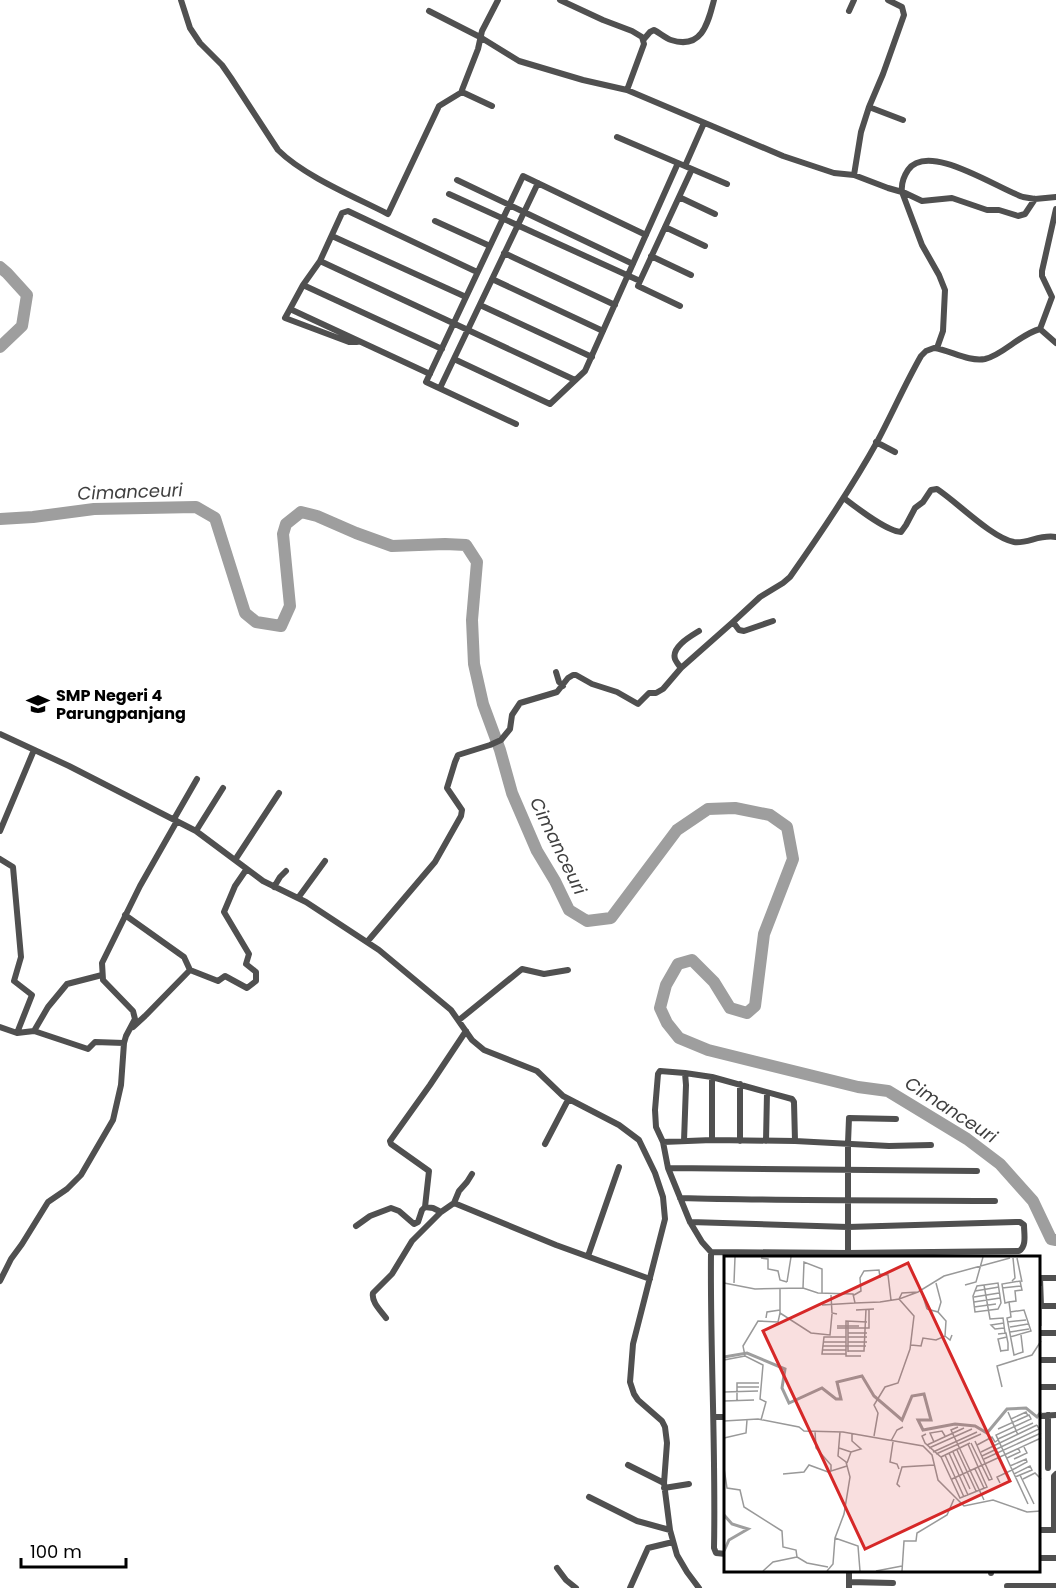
<svg xmlns="http://www.w3.org/2000/svg" width="1056" height="1588" font-family="Poppins,sans-serif">
	<rect width="100%" height="100%" fill="#fff"/>
	<g fill="none" stroke-linecap="round" stroke-linejoin="round">
		<!-- river -->
		<path stroke="#9e9e9e" stroke-width="12" d="M0,267L7,273L27,295L22,326L0,347
			M0,519L33,517L94,509L196,507L215,518L245,613L256,622L281,626L290,606L283,534L286,524L301,512L317,516L356,533L392,546L445,544L466,545L477,562L472,620L474,664L483,704L500,750L512,793L537,851L555,881L569,910L587,921L611,918L677,830L708,809L735,808L770,815L787,827L793,859L764,934L755,1006L747,1013L730,1008L714,982L692,960L678,964L666,985L660,1008L667,1023L679,1038L708,1050L858,1087L888,1091L967,1139L1000,1164L1033,1201L1051,1239L1056,1240"/>
		<!-- street -->
		<path stroke="#505050" stroke-width="6" d="M181,0L190,28L200,43L222,65L231,78L278,150C304,176 355,197 388,214L439,106L462,92
			M560,0L603,20L632,31L642,37L644,44L627,90L783,156L834,173L854,175L888,188L902,192C901,184 904,176 908,170C928,141 998,189 1023,197L1035,199L1056,197
			M429,11L480,37L519,61L583,80L627,90
			M849,11L854,0
			M644,39L650,32L654,30C660,33 665,38 671,40C702,50 708,23 714,0
			M492,106L462,92V90L478,49L482,31L498,0
			M869,107L903,120
			M617,137L727,184
			M685,166L704,123
			M854,175L861,132L869,107L883,74L904,15L902,7L888,0
			M457,180L633,264
			M902,192L922,245L939,275L945,290L943,331L937,348
			M903,192L922,201L952,198L987,210H999L1018,216L1025,214L1035,199
			M449,194L640,281L692,169
			M679,197L715,214
			M435,221L490,246
			M665,227L705,246
			M332,236L466,297
			M504,253L615,305
			M651,256L691,275
			M320,261L575,380
			M492,279L603,331
			M640,281L638,286L680,306
			M303,285L442,349
			M480,305L592,357
			M290,309L285,318L349,342H357
			M1040,329L1052,297L1042,276V271L1056,209
			M1040,329L1056,343
			M454,359L550,404L585,371L678,163
			M430,374L290,309L303,285L320,261L342,213L348,211L477,272
			M440,388L538,183
			M516,424L426,382L523,176L646,235
			M876,442L895,452
			M844,498C857,508 886,531 901,532L906,525L915,508L923,502L931,490L937,489C957,502 992,538 1014,542C1027,544 1040,534 1056,537
			M733,622L739,630L744,631L773,621
			M681,668C680,667 675,660 675,659C671,647 691,636 699,631
			M556,672L559,682L563,686
			M0,734L69,766L196,831L263,881L306,902L379,950L451,1010L472,1040L484,1050L537,1071L563,1096L619,1125L639,1140L655,1173L663,1197L665,1219L633,1344L630,1382L634,1394L638,1400L662,1421L665,1427L667,1443L664,1483L670,1530L677,1555L687,1572L699,1588
			M174,819L197,779
			M0,831L34,750
			M196,831L223,788
			M0,859L13,867L21,957L14,981L32,995L17,1033
			M235,860L279,793
			M274,887L280,877L286,871
			M298,898L325,861
			M125,915L184,957L190,970L145,1016L133,1027
			M367,942L435,862L461,816L462,810L447,788L455,762L458,755L490,745L501,740L510,729L512,715L520,703L557,692L568,678L573,675H576L592,684L617,692L638,704L649,693H656L663,689L681,668L733,622L760,597L783,583L790,577C821,533 851,489 877,442C892,414 905,384 921,356L926,351L934,348C950,350 968,362 985,359C1003,355 1020,334 1040,329
			M190,970L218,981L225,976L247,988L256,981V972L246,964L249,954L224,912L235,886L246,870
			M459,1020L522,969L544,974L568,970
			M0,1027L17,1033L34,1031L88,1049L95,1042L124,1043
			M34,1031L48,1007L67,984L102,975
			M685,1073L660,1071L658,1074L655,1110L656,1127L663,1142L668,1168L690,1222L702,1242L711,1252L848,1253L1019,1251C1027,1246 1024,1234 1024,1225L1020,1222H1016L848,1227L690,1222
			M740,1084V1141
			M712,1140V1077L792,1099L794,1102L795,1141
			M684,1141L686,1085L685,1073L712,1077
			M766,1141L767,1093
			M663,1142L712,1140L795,1141L889,1146L931,1145
			M545,1144L568,1100
			M668,1168L977,1171
			M680,1198C785,1201 890,1200 995,1201
			M454,1203L459,1191L467,1182L472,1174
			M425,1207L429,1171L391,1144L390,1141L430,1085L466,1031
			M356,1226L370,1216L391,1208L399,1211L414,1224L418,1222L422,1210L425,1207L433,1208L441,1212
			M711,1252C710,1351 716,1449 714,1548L716,1553L726,1554
			M588,1256L619,1167
			M848,1258V1143L849,1118L896,1119
			M1040,1278L1041,1306
			M1040,1278H1056
			M0,1281L11,1259L22,1244L48,1202L67,1189L81,1175L113,1120L121,1085L124,1043L126,1036L135,1019L133,1011L103,980L102,963L140,886L177,821
			M1040,1306H1056
			M386,1318C381,1311 371,1302 373,1293L392,1274L412,1241L441,1212L454,1203L556,1245L650,1279
			M1040,1333H1056
			M1040,1360H1056
			M1040,1387H1056
			M1040,1416L1056,1415
			M714,1417H726
			M628,1465L664,1483
			M1048,1468V1415
			M664,1488L689,1484
			M589,1497L637,1521L670,1530
			M1040,1530H1055
			M1054,1530V1476L1056,1474
			M1040,1558H1056
			M557,1568L566,1580L576,1588
			M991,1572V1573
			M849,1582L893,1583
			M1007,1586H1056
			M630,1588L648,1548L673,1542
			M849,1588V1572"/>
	</g>
	<!-- icons -->
	<defs>
		<g id="school-bare" transform="scale(1.8)"><path d="M0-5L7-2L0 1L-7-2ZM-4 1L0 2.5L4 1V4Q0 6-4 4Z" fill="#000" stroke="#fff" stroke-width="2.5" paint-order="stroke"/></g>
	</defs>
	<g fill-rule="evenodd">
		<use href="#school-bare" x="38" y="704"/>
	</g>
	<g text-anchor="middle" stroke-width="5" stroke-linejoin="round" paint-order="stroke">
		<!-- poi labels -->
		<g font-size="16" font-weight="bold" fill="#000" stroke="#fff" text-anchor="start">
			<text x="56" y="701">SMP Negeri 4<tspan x="56" dy="18">Parungpanjang</tspan></text>
		</g>
		<!-- water labels -->
		<g font-size="18" font-style="italic" fill="#3f3f3f" stroke="#fff">
			<text transform="translate(130 492) rotate(-2)" y="6">Cimanceuri</text>
			<text transform="translate(558 846) rotate(64)" y="6">Cimanceuri</text>
			<text transform="translate(951 1110) rotate(33)" y="6">Cimanceuri</text>
		</g>
	</g>
	<!-- overview -->
	<g transform="translate(724 1256)">
		<rect width="316" height="316" fill="#fff"/>
		<path fill="none" stroke="#9e9e9e" stroke-width="3" d="M0,101L23,97L61,113L58,132L65,147L98,132L112,143H117L113,126L138,120L150,140L178,164L188,140L200,138L207,164H194L199,174L231,168L251,170L263,177L283,153L302,152L313,161L317,156M0,259L8,268L24,273L5,284L0,295"/>
		<path fill="none" stroke="#999" stroke-width="1.5" d="M37,2L44,3V13L54,15L56,24L63,26M293,2L298,26M156,18L164,19L167,44M288,25L291,22L289,2M63,26L67,1M0,27L31,33L79,32L94,37L129,38L131,47L156,46L175,43L178,37L194,36L220,20L286,2M10,27L11,1M212,27L217,46L214,56M274,27L277,47L274,53L251,56L249,40L253,30ZM241,29L252,26L259,1M260,29L266,63L279,62L281,77M317,30V70M56,32V57L87,77L106,79L108,58M79,32L80,6L98,13V38M278,32L297,30M197,34L203,53M251,35L275,31M107,39L108,57L113,58M130,39L137,35L136,22L140,15L155,14L156,22M250,41L275,37M250,46L276,42M285,46L292,45L291,35L298,34L296,25L278,28L281,47L285,46L287,61L283,62L290,99L299,96L297,79M98,49L131,47M250,51L272,48M203,53L214,56L222,65L221,80M132,54L150,53M42,62L43,56L56,54M283,66L302,64M113,70H135M286,71L304,68M113,72H145V53M280,72L271,73L267,69L280,67M286,76L305,73M124,77H143M274,78L282,77L284,87V94L276,95M122,81H100L98,98H122M124,81H143M286,81L307,75L300,54L286,56M100,86H122M124,86H143M187,89L197,90L199,82L212,84L221,80L226,84L228,79M99,90H142M99,94H122M124,95H140L142,53M124,96V65M277,96L274,83L283,81M137,100H122V65L143,66M0,104L21,100M13,131H35M278,131L273,110L308,99L317,85M0,136L34,135M13,144V127H35M0,145L30,144M284,156L294,179M287,163L302,156L304,160M37,164L42,146L36,143L39,109L21,100L19,90L34,65L54,66L56,57M0,165L34,163L75,171L80,175L119,176L199,190L208,199L214,224L240,250L269,244L303,256L317,255M234,171L227,174L260,244M274,173L305,159L307,163L272,179L304,248M91,175L92,192L107,209V215M202,178L198,180L201,187L217,201L246,187M150,180L154,157L150,149L161,131L174,127L186,93L190,60L175,43L194,36M0,182L22,177L23,164M274,183L309,167M167,185L173,174L179,171M169,186L166,206L173,208L175,213M210,186L206,177L218,175L221,180M247,187L265,224L268,223L251,185M203,189L240,172M253,189L268,181L271,186L274,184M115,192L127,196L123,207M205,192L248,173M233,194L252,235M127,196L137,193L128,185V178M209,196L253,176M229,196L246,233M257,196L313,169M225,197L244,239M212,198L257,178M221,199L240,241M258,200L315,173L313,169M217,201L236,242L263,231L244,188M283,202L296,196L294,192M260,203L317,177M290,203L303,197L300,191M286,210L302,203L303,206L288,214M0,212L3,232L16,234L20,251L58,275L59,291L72,294L73,301L83,307L104,311M251,213L260,232M59,218L80,216L85,209L104,216L123,210M290,218L306,210L308,214L291,221M296,219L310,248M228,223L317,182M299,223L311,217L317,223M276,227L273,221L288,214M176,231L173,228L178,211L210,209M111,282L134,290L136,315M39,315L49,306L73,301M103,315L109,308L111,282L120,258L126,221L122,206L114,200L116,176M152,315L178,310M178,315L180,285H192L193,277L223,259L230,243"/>
		<path fill="#d62828" fill-opacity="0.15" stroke="#d62828" stroke-width="3" d="M184,7L286,225L141,293L39,75Z"/>
		<rect width="316" height="316" fill="none" stroke="#000" stroke-width="3"/>
	</g>
	<!-- scale -->
	<path d="M21 1558v9h105v-9" fill="none" stroke="#000000" stroke-width="3"/>
	<text x="30" y="1558" font-size="18" fill="#000000" stroke="#ffffff" stroke-width="4.5" paint-order="stroke">100 m</text>
</svg>
